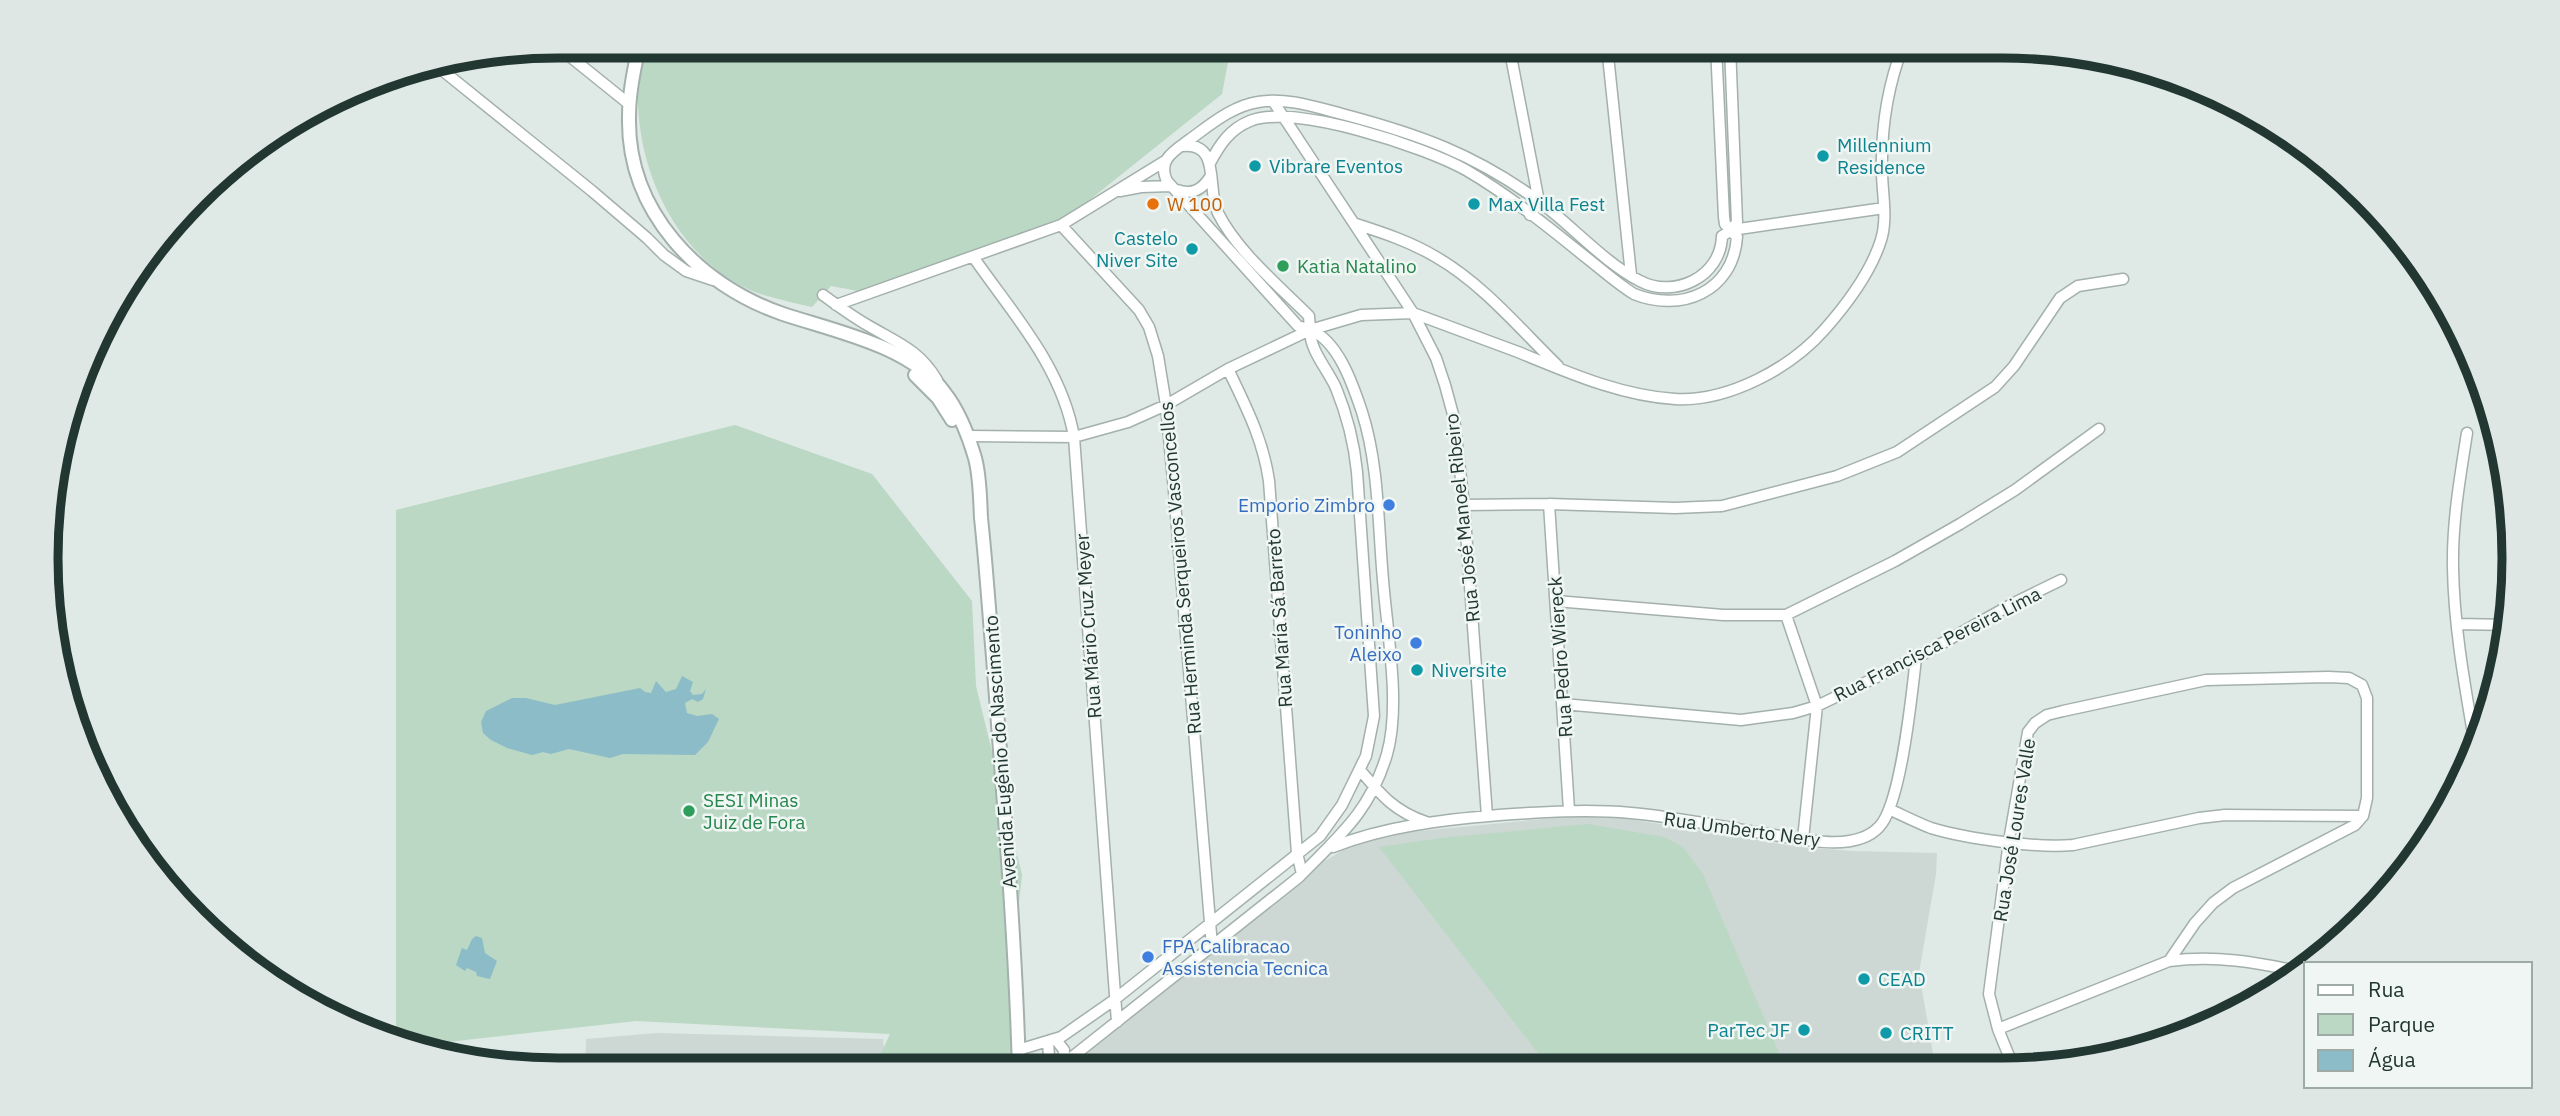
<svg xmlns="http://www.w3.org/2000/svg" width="2560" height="1116" font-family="'IBM Plex Sans',sans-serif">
	<rect width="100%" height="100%" fill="#dfe9e5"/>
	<!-- built -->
	<path fill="#cdd8d4" d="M1574,816L1623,818L1800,847L1853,851L1937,853L1936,874L1919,973L1933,1053L1938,1066L1062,1069L1172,984L1318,865L1348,847L1399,833Z
		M657,1033L883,1039L886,1070H585L586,1039Z"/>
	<!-- green -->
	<path fill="#bad8c4" d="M647,46H1231L1222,94L1067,218L858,291L831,286L812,307C792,302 769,298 750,290C672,254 634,164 638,82C638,70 644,57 647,46Z
		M735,425L872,474L972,601L976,686L1022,875L1012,965L1013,1069L868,1070L877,1062L890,1034L636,1021L412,1046L396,1044V510Z
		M1588,824L1664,837L1683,847L1703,874L1785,1067L1541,1068L1538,1053L1379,847L1441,838Z"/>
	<!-- water -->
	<path fill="#8cbcc8" d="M682,676L693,682L690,691L693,695L702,694L706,689L703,699L698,702L692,699L685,703L687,713L697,716L712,714L719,719L708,742L695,755L623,754L610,758L569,749L551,754L543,752L532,755L507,748L491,740L483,733L481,722L486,711L512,698H526L555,705L640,688L645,692L651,693L656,681L666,692L676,689Z
		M476,936L482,938L485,953L497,961L490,979L477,976L476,972L467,968L465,971L456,965L462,948L467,950L472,939Z"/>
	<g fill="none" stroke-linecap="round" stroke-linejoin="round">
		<!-- minor casing -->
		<g stroke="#a3b0ac" stroke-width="13">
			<path id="minor" d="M557,46L629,104
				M1509,46L1539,202L1530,215
				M1607,46L1631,275
				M437,66L592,191L647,238L664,255L686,271L713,280
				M1273,101L1413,313L1436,358L1445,385L1454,418L1464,505L1487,816
				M1210,163C1220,144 1230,129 1250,121C1293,103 1425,147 1466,170C1507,194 1546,225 1583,255C1600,268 1616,283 1634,294C1681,313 1733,292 1737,237L1725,224L1724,217L1716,46
				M1177,190C1192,195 1202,190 1210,177
				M1120,191L1141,187L1171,186
				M1356,224C1384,233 1411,242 1436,257C1483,284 1520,329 1558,366
				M1061,225L1139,310L1149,327L1158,356L1166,405L1174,491L1212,946
				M1732,230L1884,208
				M974,258C1013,314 1062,367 1074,437L1117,1022
				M823,295C838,306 853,317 869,326C898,343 919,350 937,380
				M836,305L1061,225L1165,161
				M1228,369C1246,407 1263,439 1269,481L1297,853L1302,874
				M2467,433C2460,477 2452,523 2453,568C2454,627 2465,687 2475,745
				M968,436L1074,437L1128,422L1166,405L1228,369L1310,330L1361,315L1413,313C1448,326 1483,339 1518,352C1567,372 1621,396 1675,399C1728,402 1791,368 1825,329C1847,304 1871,272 1881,240C1888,218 1882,193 1882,171C1881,129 1888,85 1903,46
				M1549,504L1569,810
				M1464,505L1549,504L1675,508L1722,506L1837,476L1897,452L1995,387L2014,366L2060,298L2078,286L2123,279
				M1556,601L1723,615H1786L1895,561L1960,524L2015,490L2099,429
				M1786,615L1817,706L1803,839
				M2458,624L2510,625
				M1563,704L1741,720L1793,713L1817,706L1916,658L2014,603L2061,580
				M1360,770C1381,795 1394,811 1426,822
				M1891,810C1904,816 1918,823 1931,828C1967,839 2035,848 2073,845L2199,818L2225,815L2363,816
				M1333,847C1386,826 1442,820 1499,815C1543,812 1587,809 1631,813C1677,817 1722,827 1768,834C1800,839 1855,853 1879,827C1901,805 1912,693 1916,658
				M2169,961C2216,955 2255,962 2302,972
				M1998,1029L2169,961L2195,923L2213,903L2233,888L2355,825L2363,816L2367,798V698L2362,685L2349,678L2328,677L2206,680L2063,711L2047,715L2035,723L2028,732L2009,841L1989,994L1998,1029L2013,1066
				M1056,1040L1064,1050L1063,1064
				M1048,1043L1049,1056L1059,1068
				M1018,1050L1061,1037L1114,1000L1320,836L1342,805L1366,756L1374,716L1357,472C1354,442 1347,415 1336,388C1327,368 1310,351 1310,330L1298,326L1167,181C1157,160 1174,151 1189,140C1210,125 1232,106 1258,102C1286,97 1315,107 1342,114C1418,134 1475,154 1540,202C1571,225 1606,264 1640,281C1674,299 1721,277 1722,236L1732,230L1737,222L1730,46
				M1057,1069L1299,877C1339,836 1370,812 1387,754C1401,705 1387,632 1383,580C1378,525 1379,465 1362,412C1353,385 1338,340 1310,330L1309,316C1279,286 1237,251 1218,213C1206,190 1222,141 1182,146"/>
		</g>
		<!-- tertiary casing -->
		<g stroke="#a3b0ac" stroke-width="16">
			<path id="tertiary" d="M639,46C634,70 629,93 629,117C627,211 698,285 783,314C834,331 911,346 944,392C959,411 968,434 975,458C980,476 980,498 981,518C986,564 989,611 993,657C1003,794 1015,931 1019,1069
				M915,375L938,398L952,420"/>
		</g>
		<!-- minor -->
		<use href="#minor" stroke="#fff" stroke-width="10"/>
		<!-- tertiary -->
		<use href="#tertiary" stroke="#fff" stroke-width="12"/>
	</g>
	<!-- markers -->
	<g fill="#0f9aa8" stroke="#eff6f3" stroke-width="2.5">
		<circle cx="1823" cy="156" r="7"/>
		<circle cx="1255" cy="166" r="7"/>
		<circle cx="1474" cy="204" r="7"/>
		<circle cx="1192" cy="249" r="7"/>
		<circle cx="1417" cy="670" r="7"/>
		<circle cx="1864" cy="979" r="7"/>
		<circle cx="1804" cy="1030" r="7"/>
		<circle cx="1886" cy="1033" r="7"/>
	</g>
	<circle fill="#e8710a" stroke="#eff6f3" stroke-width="2.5" cx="1153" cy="204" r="7"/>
	<g fill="#2e9e5b" stroke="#eff6f3" stroke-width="2.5">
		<circle cx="1283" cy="266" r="7"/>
		<circle cx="689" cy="811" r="7"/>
	</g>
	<g fill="#3f7fe0" stroke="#eff6f3" stroke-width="2.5">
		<circle cx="1389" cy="505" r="7"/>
		<circle cx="1416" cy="643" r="7"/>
		<circle cx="1148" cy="957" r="7"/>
	</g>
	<g text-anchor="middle" stroke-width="5" stroke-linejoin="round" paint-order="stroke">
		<!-- culture labels -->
		<g font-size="19" fill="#0d838f" stroke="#eff6f3" text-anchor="start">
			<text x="1837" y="152">Millennium<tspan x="1837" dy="22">Residence</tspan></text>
			<text x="1269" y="173">Vibrare Eventos</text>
			<text x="1488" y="211">Max Villa Fest</text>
			<text x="1178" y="245" text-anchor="end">Castelo<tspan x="1178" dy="22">Niver Site</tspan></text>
			<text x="1431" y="677">Niversite</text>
			<text x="1878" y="986">CEAD</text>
			<text x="1790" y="1037" text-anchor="end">ParTec JF</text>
			<text x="1900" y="1040">CRITT</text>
		</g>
		<!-- food labels -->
		<g font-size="19" fill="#c56008" stroke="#eff6f3" text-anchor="start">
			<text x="1167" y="211">W 100</text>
		</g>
		<!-- leisure labels -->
		<g font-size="19" fill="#27864d" stroke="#eff6f3" text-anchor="start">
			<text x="1297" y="273">Katia Natalino</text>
			<text x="703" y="807">SESI Minas<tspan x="703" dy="22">Juiz de Fora</tspan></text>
		</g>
		<!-- shop labels -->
		<g font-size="19" fill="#366cbe" stroke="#eff6f3" text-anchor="end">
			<text x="1375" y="512">Emporio Zimbro</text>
			<text x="1402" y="639">Toninho<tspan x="1402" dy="22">Aleixo</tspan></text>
			<text x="1162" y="953" text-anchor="start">FPA Calibracao<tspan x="1162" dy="22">Assistencia Tecnica</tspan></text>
		</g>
		<!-- street labels -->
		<g font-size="19" fill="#223732" stroke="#eff6f3">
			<text transform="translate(1462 518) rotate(-96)" y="7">Rua José Manoel Ribeiro</text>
			<text transform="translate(1180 568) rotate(-95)" y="7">Rua Herminda Serqueiros Vasconcellos</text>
			<text transform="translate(1279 618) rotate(-94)" y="7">Rua María Sá Barreto</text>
			<text transform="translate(1088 626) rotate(-94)" y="7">Rua Mário Cruz Meyer</text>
			<text transform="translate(1937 644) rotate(-27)" y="7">Rua Francisca Pereira Lima</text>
			<text transform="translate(1560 657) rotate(-94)" y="7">Rua Pedro Wiereck</text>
			<text transform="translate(1000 752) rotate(-94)" y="7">Avenida Eugênio do Nascimento</text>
			<text transform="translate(1742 829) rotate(8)" y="7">Rua Umberto Nery</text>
			<text transform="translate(2014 830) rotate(-81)" y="7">Rua José Loures Valle</text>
		</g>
	</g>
	<!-- crop -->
	<path d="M0 0H2560V1116H0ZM558 58H2002A500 500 0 0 1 2502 558V558A500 500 0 0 1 2002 1058H558A500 500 0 0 1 58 558V558A500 500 0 0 1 558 58Z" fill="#dfe7e4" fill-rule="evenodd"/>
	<path fill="none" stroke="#223732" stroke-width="9" d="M558 58H2002A500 500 0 0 1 2502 558V558A500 500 0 0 1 2002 1058H558A500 500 0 0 1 58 558V558A500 500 0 0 1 558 58Z"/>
	<!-- legend -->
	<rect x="2304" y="962" width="228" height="126" fill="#eff6f3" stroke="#9daaa6" stroke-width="2"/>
	<rect x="2318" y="985" width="35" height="10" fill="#ffffff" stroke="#9daaa6" stroke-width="2"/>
	<text x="2368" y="997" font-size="21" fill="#223732">Rua</text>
	<rect x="2318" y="1014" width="35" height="21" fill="#bad8c4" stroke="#9daaa6" stroke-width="2"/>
	<text x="2368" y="1032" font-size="21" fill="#223732">Parque</text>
	<rect x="2318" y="1050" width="35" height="21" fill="#8cbcc8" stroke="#9daaa6" stroke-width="2"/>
	<text x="2368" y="1067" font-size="21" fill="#223732">Água</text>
</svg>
